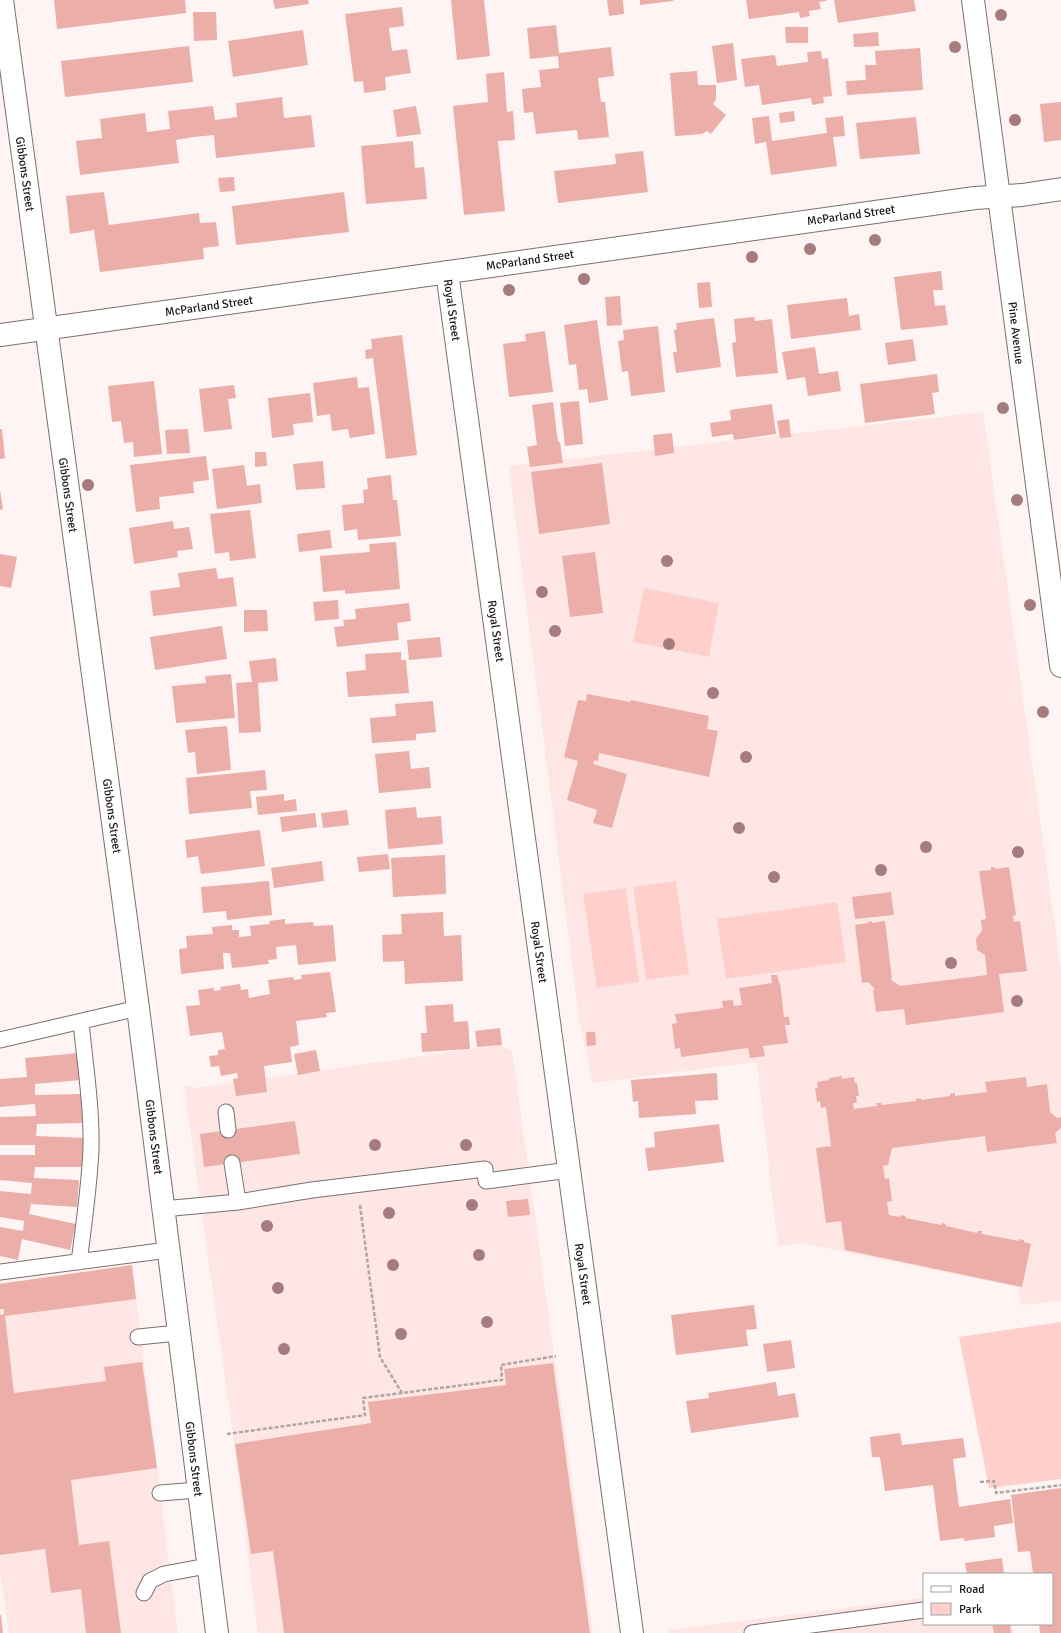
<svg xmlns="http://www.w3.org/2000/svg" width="1061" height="1633" font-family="Signika,sans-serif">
	<rect width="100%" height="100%" fill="#fdf4f3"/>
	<!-- built -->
	<path fill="#fee6e4" d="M983,412L1061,969V1301L1021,1305L1018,1287L801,1243L778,1246L757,1062L593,1083L579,1021L509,466Z
		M501,1045L512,1051L593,1633H258L232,1428L184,1085L196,1088Z
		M132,1265L178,1633H9L0,1570V1283Z
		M924,1598V1624H1012L1014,1633H669V1630Z"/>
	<!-- green -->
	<path fill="#ffd0cb" d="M644,588L719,603L709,657L633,642Z
		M676,881L689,974L646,980L633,887Z
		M626,888L639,982L597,988L583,894Z
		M837,902L846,962L726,979L717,919Z
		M1061,1322V1479L989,1488L959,1337Z"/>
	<!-- building -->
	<path fill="#ebaea9" d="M54,0H185L186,13L57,29Z
		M273,0H308L309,4L275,9Z
		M451,0H484L490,56L457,60Z
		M607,0H623L624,14L609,16Z
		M640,0H673V1L640,5Z
		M746,0H826V1L819,2L821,9L809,11L810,16L800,18L799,12L749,19Z
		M834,0H914L916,11L838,23Z
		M402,7L404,26L389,28L392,51L407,49L411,73L385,77L386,90L364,93L363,81L354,82L345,14Z
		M193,12H216L217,40L194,41Z
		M556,25L559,53L611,47L614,76L598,78L601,102H605L609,137L578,140L577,130L536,134L533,112L524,113L522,89L541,87L539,70L559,68L558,56L530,59L527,28Z
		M785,27H808V43H786Z
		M303,30L308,65L233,77L228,41Z
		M878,32L879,46L854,47L853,34Z
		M733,43L737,80L717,83L712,46Z
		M189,46L193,82L65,97L61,61Z
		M920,48L923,90L847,95L846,81L866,80L865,65H876L875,51Z
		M821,51L822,59L828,58L832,96L823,97L824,103L812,105L811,98L762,105L759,85L745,87L741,59L775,55L777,66L808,62L807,52Z
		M697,71L698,85H716V99L713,104L726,115L711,134L707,131L702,134L675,136L670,73Z
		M504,72L507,112L513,111L515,140L498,141L505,211L464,215L453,106L488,102L486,74Z
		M282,97L284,118L311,115L315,147L216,158L214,135L193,137L176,140L179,163L80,175L76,141L102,138L100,119L145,113L147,132L170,129L168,111L213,106L215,120L237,117L236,103Z
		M1061,102V140L1044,142L1040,104Z
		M416,106L421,134L397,137L393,110Z
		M794,111L795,121L780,123L779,113Z
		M769,116L772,141L827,133L825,118L843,116L845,136L833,137L837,166L771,175L766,142L755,144L752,118Z
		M916,117L920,154L860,159L856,123Z
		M413,141L415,168L424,167L427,199L366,204L361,146Z
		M643,151L648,192L558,203L554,171L616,164L615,154Z
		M234,177L235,191L220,192L218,178Z
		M104,192L109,225L199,213L200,223L216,222L219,246L203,248L204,259L100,272L94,230L70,234L66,196Z
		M344,192L349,232L236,245L232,206Z
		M941,271L943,290H933L935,306L945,305L948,325L901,330L894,277Z
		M710,282L712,307L699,308L697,283Z
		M620,296L622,325L607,326L605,297Z
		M847,298L849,316L859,314L861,330L791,339L787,305Z
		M754,317L755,321L772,319L778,373L736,377L732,343L736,342L734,319Z
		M714,318L721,367L676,373L673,352H677L674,330L677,329L676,323Z
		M597,320L608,400L589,403L587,389L579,390L576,364L569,365L564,325Z
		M658,326L665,392L631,396L628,371L622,372L618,341L624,340L623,330Z
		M545,331L553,392L509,397L503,344L526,341L525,334Z
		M402,335L417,455L386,459L373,358L366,359L365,350L372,349L371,339Z
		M913,339L916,361L888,365L885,343Z
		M815,347L819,374L838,371L841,391L808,396L805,377L787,380L782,352Z
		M937,374L939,392L932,393L935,414L865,423L860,384Z
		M357,377L358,388L369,387L375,434L350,438L348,429L332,431L330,414L317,416L313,383Z
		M154,381L162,454L134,457L133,442L124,443L121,421L112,422L108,386Z
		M234,385L236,398L228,399L232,429L204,432L199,389Z
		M310,393L313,422L293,424L294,435L272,438L268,398Z
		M579,401L583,444L565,446L560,403Z
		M553,402L558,442H560L563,463L530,467L527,447L537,445L532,405Z
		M772,404L776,434L734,440L733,434L712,437L710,423L731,420L730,410Z
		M789,419L791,437L780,438L777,421Z
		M0,429H2L5,458L0,459Z
		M188,429L190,453L167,454L165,430Z
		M672,433L674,453L655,456L653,435Z
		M255,452H266L267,466L255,467Z
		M206,456L209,480L193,482L194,493L159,497L160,509L136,512L130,465Z
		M323,461L325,488L296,490L293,464Z
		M602,463L610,524L539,534L531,472Z
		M244,465L247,486L260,484L262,503L217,509L212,469Z
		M391,475L393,500H397L401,536L358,540L357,529L344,531L342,505L364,503L363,490L368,489L367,478Z
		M0,490L3,509L0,510Z
		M250,510L256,558L230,561L229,552L215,554L210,514Z
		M173,521L174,529L189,527L193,549L177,551L178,557L134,564L129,528Z
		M330,530L332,548L299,552L297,534Z
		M396,542L400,589L345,594V590L323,592L320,556L370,552L369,544Z
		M595,552L603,613L570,617L562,556Z
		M0,554L17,557L11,588L0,586Z
		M216,568L218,579L233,577L237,606L153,616L150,591L180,587L178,573Z
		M338,600L339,619L315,621L313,602Z
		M409,603L411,621L397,623L399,640L337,647L334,627L344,626L343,620L356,619L355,609Z
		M244,610H267L268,631L244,632Z
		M222,626L227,659L155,670L150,637Z
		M440,637L442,657L409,660L407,640Z
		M401,652V660H406L409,693L348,697L346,672L366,670L365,654Z
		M276,658L278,681L258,683L261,732L239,733L236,683L252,682L249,661Z
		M231,674L235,718L176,723L172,686L206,683L205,676Z
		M587,694L630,702L631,700L709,716L707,729L718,731L709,777L599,753L598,761L594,760L593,764L627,774L612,828L593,823L597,810L567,800L578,761L564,757L578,700L586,701Z
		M433,701L436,732L416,734V740L372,743L370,718L396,716L395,704Z
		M227,726L231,770L197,774L195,752L188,753L185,730Z
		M409,751L411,769L429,767L431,788L379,793L375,754Z
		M265,770L267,790L250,791L252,808L189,814L186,778Z
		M284,794V801L296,799L297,811L258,815L256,797Z
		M416,807L417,818L441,816L443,844L388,849L385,810Z
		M347,810L349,825L323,828L321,813Z
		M315,813L317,827L282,832L280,817Z
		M260,830L265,866L201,874L198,856L187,858L185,840Z
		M388,854L390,869L359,872L357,857Z
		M445,855L446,894L393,897L391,858Z
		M322,861L324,881L274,888L271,868Z
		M991,867H995V869L1009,867L1016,915L1013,916L1014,922L1020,921L1027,971L999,974L1004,1012L906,1025L904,1009L876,1012L873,990L875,989L868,982L862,983L855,925L868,923V922L872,921V923L885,921L892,979H890L900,986L987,975L985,955L977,950L976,939L982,930L981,920L986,919L979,871L991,870Z
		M269,881L272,915L227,920L226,911L203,913L201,887Z
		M891,892L894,915L855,919L852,897Z
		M443,912L444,936L461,935L463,981L405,984L404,961L383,962L382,935L402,934L401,914Z
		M285,919V924L313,922L314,926L333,925L336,961L298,965L296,945L276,947L277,959L268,960L269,964L232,968L230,953H223L224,969L181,974L179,949L187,948L186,936L213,934L212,927L232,925V930H239V937L251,936L250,926L270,924L269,921Z
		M330,972L336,1012L326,1013L327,1017L296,1021L299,1045L290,1047L292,1062L264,1066L267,1092L236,1096L233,1079L238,1078L237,1073L221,1076L219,1066L211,1067L209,1056L218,1055V1050L225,1049L222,1032L190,1036L186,1006L200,1005L198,990L214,988V991L221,990L220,987L240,984L241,990L248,989L249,998L270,994L268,980L293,977L294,980L302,979L301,975Z
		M771,975H777L779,983H780L784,1017H789L790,1025H785L788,1043L763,1046L765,1056L750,1058L748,1048L681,1057L680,1048L675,1049L672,1024L677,1023L675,1014L723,1008L722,1001L733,1000L734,1006L742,1005L739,988L772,983Z
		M453,1004L454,1022L468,1021L470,1049L422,1052L421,1033H427L425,1006Z
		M500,1028L502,1045L477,1047L475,1031Z
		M586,1032H595L596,1045L587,1046Z
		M316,1050L320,1071L298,1075L294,1054Z
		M79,1053L81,1080L35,1084V1095L83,1094V1123L37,1124L36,1136L85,1138L83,1167H35L34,1178L79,1180L77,1207L31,1204L29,1214L76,1224L70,1250L22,1239L18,1260L0,1256V1227L23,1231L24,1221L0,1217V1191L31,1194L32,1183L0,1180V1155H35V1145H0V1117L36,1116L35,1104L0,1107V1079L27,1077L25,1058Z
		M717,1073L718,1100L695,1101L696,1114L639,1118L638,1101L633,1102L631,1080Z
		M842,1076V1079L854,1077L855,1083H857L859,1096H856L857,1103H853L854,1109L877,1106L876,1103H881L882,1105L916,1101V1099L921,1098V1100L950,1096V1094L955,1093V1096L987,1092L985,1082L1026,1077L1027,1087L1047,1084L1050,1112L1057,1118L1061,1117V1128L1055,1133L1057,1143L987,1152L985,1136L892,1148L888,1165L883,1166L885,1179L889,1178L892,1201L887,1202L889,1215L900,1217L901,1215L906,1216V1218L941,1225L942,1223L946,1224V1226L977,1233L978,1231H982V1234L1019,1241V1239L1024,1240V1242L1031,1244L1022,1287L845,1250L841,1221L826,1223L816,1148L831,1146L826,1107L821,1108L820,1101L817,1102L815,1088H818L817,1082L829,1080V1078Z
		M295,1121L300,1154L204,1167L200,1134Z
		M719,1124L724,1162L648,1171L645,1148L655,1147L654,1132Z
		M528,1199L530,1215L508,1217L506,1201Z
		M132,1265L136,1299L5,1316L14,1393L106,1381L104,1367L142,1362L157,1468L71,1480L79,1545L109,1541L121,1633H86L81,1589L51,1593L45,1549L0,1555V1315L4,1314V1309H0V1284Z
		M754,1305L757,1329L746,1330L748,1346L676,1355L671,1315Z
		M791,1340L795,1368L767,1372L763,1344Z
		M553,1363L590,1633H284L273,1551L251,1554L235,1444L371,1423L368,1402L506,1385L504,1369Z
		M776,1382L778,1396L795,1393L799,1417L691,1433L686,1401L709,1398L708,1393Z
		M900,1433L902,1445L963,1438L966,1457L953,1459L959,1507L1010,1499L1013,1523L994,1526L995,1537L964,1541V1538L940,1541L933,1485L885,1491L880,1457H872L870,1437Z
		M1061,1488V1633H1040L1039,1624H1052V1574H1033L1030,1551L1018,1552L1011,1495Z
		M1002,1558L1004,1574H967L965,1563Z
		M0,1615H1L3,1633H0Z
		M992,1624H1010L1011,1633H994Z"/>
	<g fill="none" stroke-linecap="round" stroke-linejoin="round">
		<!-- service casing -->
		<g stroke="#7c6f6e" stroke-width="17">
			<path id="service" d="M0,1040L138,1008
				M226,1112L228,1130
				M232,1163L238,1202
				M163,1209L238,1202L312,1190L485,1169L486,1181L569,1170
				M79,1262C84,1225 89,1188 91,1150C92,1107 85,1064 81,1022
				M0,1272L168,1250
				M138,1337L178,1333
				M160,1493L198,1490
				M144,1593L150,1581L164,1574L207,1566
				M752,1633L924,1610"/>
		</g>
		<!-- minor casing -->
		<g stroke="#7c6f6e" stroke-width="24">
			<path id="minor" d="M447,272L632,1633
				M0,335L975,198L1022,195L1061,189"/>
		</g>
		<!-- tertiary casing -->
		<g stroke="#7c6f6e" stroke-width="24">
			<path id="tertiary" d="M2,0L138,1008L217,1633
				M973,0L1061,666"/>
		</g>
		<!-- path -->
		<path stroke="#afa7a6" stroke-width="2.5" stroke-dasharray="4 2" stroke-linecap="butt" d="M360,1205L380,1357L402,1393
			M227,1434L365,1415L363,1398L502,1380L501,1365L556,1356
			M980,1482L994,1481L996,1493L1061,1485"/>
		<!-- service -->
		<use href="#service" stroke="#fff" stroke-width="15"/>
		<!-- minor -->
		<use href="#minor" stroke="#fff" stroke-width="22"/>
		<!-- tertiary -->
		<use href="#tertiary" stroke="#fff" stroke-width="22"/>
	</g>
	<!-- trees -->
	<g fill="#a67b7b">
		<circle cx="1001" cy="15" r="6"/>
		<circle cx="955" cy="47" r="6"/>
		<circle cx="1015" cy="120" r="6"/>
		<circle cx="875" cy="240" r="6"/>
		<circle cx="810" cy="249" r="6"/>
		<circle cx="752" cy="257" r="6"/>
		<circle cx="584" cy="279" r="6"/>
		<circle cx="509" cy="290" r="6"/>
		<circle cx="1003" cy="408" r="6"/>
		<circle cx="88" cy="485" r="6"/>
		<circle cx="1017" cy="500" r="6"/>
		<circle cx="667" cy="561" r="6"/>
		<circle cx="542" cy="592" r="6"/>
		<circle cx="1030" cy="605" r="6"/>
		<circle cx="555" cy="631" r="6"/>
		<circle cx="669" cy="644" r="6"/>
		<circle cx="713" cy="693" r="6"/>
		<circle cx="1043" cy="712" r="6"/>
		<circle cx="746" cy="757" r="6"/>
		<circle cx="739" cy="828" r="6"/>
		<circle cx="926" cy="847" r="6"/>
		<circle cx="1018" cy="852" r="6"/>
		<circle cx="881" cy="870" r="6"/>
		<circle cx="774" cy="877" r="6"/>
		<circle cx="951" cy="963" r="6"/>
		<circle cx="1017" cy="1001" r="6"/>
		<circle cx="375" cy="1145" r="6"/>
		<circle cx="466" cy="1145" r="6"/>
		<circle cx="472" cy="1205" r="6"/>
		<circle cx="389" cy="1213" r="6"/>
		<circle cx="267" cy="1226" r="6"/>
		<circle cx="479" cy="1255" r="6"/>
		<circle cx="393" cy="1265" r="6"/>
		<circle cx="278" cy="1288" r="6"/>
		<circle cx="487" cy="1322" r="6"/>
		<circle cx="401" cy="1334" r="6"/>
		<circle cx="284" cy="1349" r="6"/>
	</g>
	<g text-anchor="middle" stroke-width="4" stroke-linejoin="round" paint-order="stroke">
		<!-- street labels -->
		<g font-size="12" fill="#1a1514" stroke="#fff">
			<text transform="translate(25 174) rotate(82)" y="4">Gibbons Street</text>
			<text transform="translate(851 215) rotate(-8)" y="4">McParland Street</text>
			<text transform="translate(530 260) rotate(-8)" y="4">McParland Street</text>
			<text transform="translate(209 306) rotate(-8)" y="4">McParland Street</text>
			<text transform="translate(452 310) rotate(82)" y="4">Royal Street</text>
			<text transform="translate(1016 333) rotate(83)" y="4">Pine Avenue</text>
			<text transform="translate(68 495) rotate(82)" y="4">Gibbons Street</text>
			<text transform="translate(496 631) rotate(82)" y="4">Royal Street</text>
			<text transform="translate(112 816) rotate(82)" y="4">Gibbons Street</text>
			<text transform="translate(539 952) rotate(82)" y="4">Royal Street</text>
			<text transform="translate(154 1137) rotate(83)" y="4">Gibbons Street</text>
			<text transform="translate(583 1274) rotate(82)" y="4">Royal Street</text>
			<text transform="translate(194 1459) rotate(83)" y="4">Gibbons Street</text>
		</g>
	</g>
	<!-- legend -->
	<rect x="923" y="1573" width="130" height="52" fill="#ffffff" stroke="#a3a1a1"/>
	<rect x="931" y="1586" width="20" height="6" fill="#ffffff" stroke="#a3a1a1"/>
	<text x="959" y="1593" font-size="12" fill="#1a1514">Road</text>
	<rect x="931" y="1603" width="20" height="12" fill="#ffd0cb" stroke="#a3a1a1"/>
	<text x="959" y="1613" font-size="12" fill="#1a1514">Park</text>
</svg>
